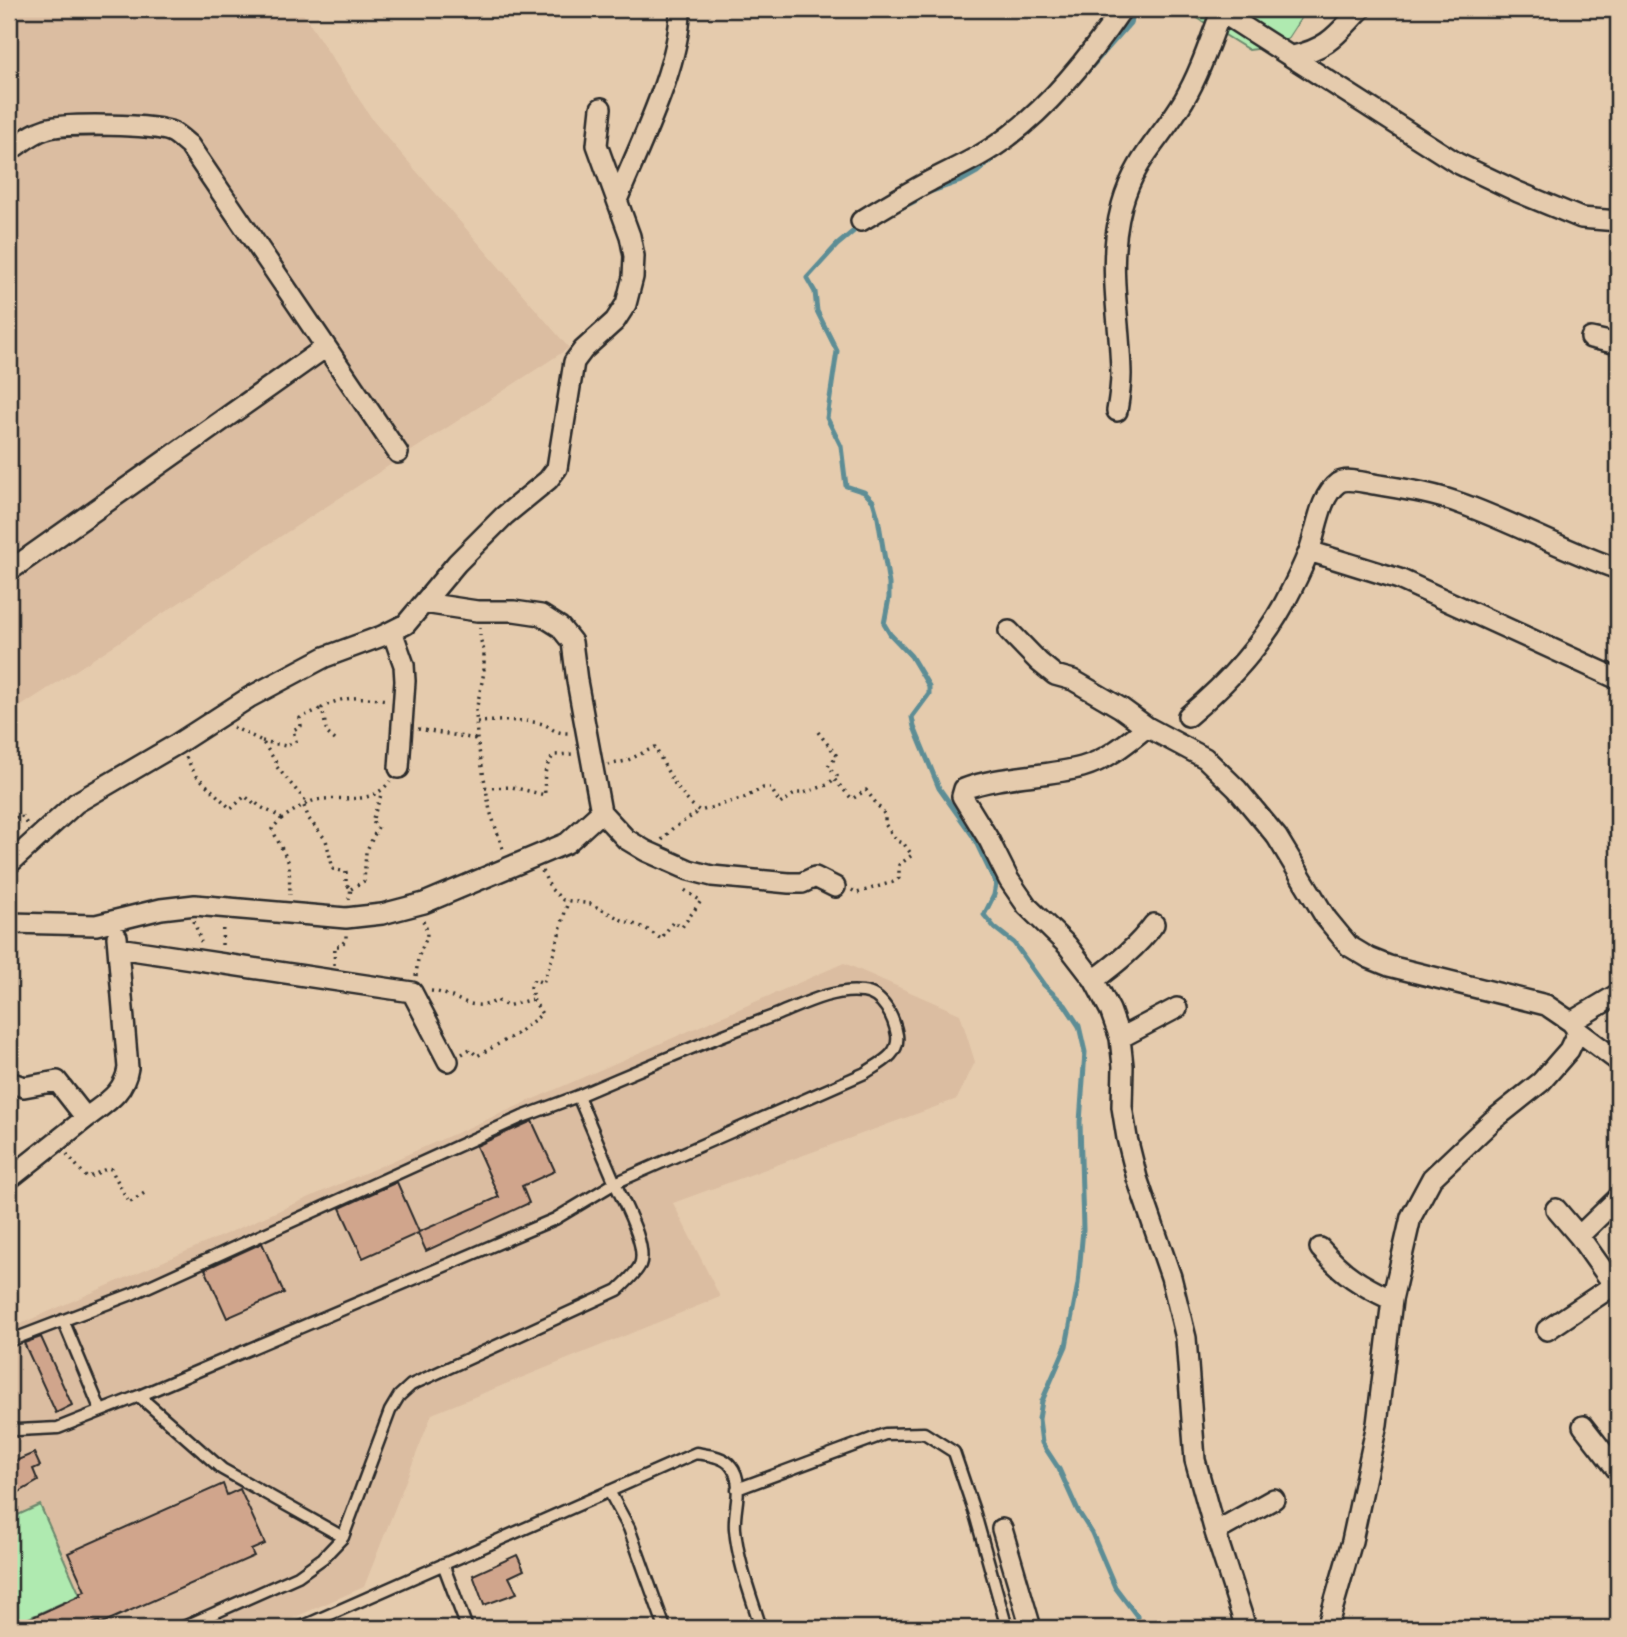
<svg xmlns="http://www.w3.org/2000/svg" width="1627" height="1637" font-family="Mali,sans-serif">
	<rect width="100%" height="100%" fill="#e5cbad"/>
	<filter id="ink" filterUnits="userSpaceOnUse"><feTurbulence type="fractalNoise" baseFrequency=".0143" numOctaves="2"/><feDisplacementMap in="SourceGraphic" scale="14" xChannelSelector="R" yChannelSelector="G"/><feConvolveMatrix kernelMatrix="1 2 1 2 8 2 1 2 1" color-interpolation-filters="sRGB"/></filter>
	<g filter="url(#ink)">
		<!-- built -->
		<path fill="#dbbda1" d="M9,9H300L374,122L569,348L9,714Z
			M844,963L960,1014L975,1062L957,1099L673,1203L720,1297L432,1414L364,1587L270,1628H9V1329Z"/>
		<!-- green -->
		<path fill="#afeab0" stroke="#6d8a6e" stroke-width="2" d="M1183,9H1307L1283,46L1249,50Z
			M40,1505L80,1595L9,1627V1519Z"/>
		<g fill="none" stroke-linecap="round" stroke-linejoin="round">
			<!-- stream -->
			<path stroke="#5d8d95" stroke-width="5" d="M1078,82L1130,23L1135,9
				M883,217L917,200L924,194L961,181L977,172L996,156
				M861,225L837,245L807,278L815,292L817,311L837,351L827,418L841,446L846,486L864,492L873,501L878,518L889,584V598L884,624L890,634L911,656L929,686V694L912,717L914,727L939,788L973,836L996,884L994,895L984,915L995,928L1014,943L1044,985L1065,1005L1079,1026L1085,1052L1080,1122L1083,1229L1078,1284L1066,1346L1042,1401L1039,1419L1042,1443L1059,1469L1078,1511L1092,1533L1115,1587L1137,1616L1138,1628"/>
		</g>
		<!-- building -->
		<path fill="#d0a58c" stroke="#2b2b2b" stroke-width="2" d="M532,1121L555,1171L522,1186L529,1203L426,1251L418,1233L363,1258L340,1208L397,1182L419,1232L499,1197L476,1146Z
			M262,1243L284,1293L227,1318L205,1269Z
			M41,1337L72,1405L56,1413L24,1343Z
			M34,1453L40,1466L33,1469L38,1481L9,1498V1459L11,1463Z
			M223,1484L227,1495L240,1489L265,1544L251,1550L254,1556L100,1624L99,1621L83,1628H9L81,1595L80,1593L85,1591L68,1553Z
			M517,1555L524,1570L509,1577L517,1593L484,1605L473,1575Z"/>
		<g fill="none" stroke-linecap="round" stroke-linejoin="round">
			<!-- service casing -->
			<g stroke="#2b2b2b" stroke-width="15">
				<path id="service" d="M63,1320L101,1411
					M9,1341L132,1294L522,1117L578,1096L615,1183L555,1219L139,1396L58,1428L18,1430L9,1428
					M139,1396L222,1469L343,1537L390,1411L399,1396L411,1385L618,1290C626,1282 635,1275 640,1265C648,1246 623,1202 615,1183L865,1073C880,1063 900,1055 897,1035C894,1018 883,994 863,992C834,988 803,1004 776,1015C709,1039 644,1068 578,1096
					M737,1489L885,1434L924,1433L954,1452L975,1514L1007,1628
					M609,1491L629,1528L665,1628
					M443,1564L467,1628
					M181,1628L298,1576L323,1558L343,1537
					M299,1628L696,1453C707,1455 724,1456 731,1466C745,1483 733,1509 735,1529C738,1563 751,1596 761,1628"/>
			</g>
			<!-- minor casing -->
			<g stroke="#2b2b2b" stroke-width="24">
				<path id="minor" d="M1222,9L1221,12L1457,163L1518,192L1581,218L1618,221
					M1293,56C1329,48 1336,35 1361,9
					M9,151C21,143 32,133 46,129C64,123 156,124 172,132C178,135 184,141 189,145L398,453
					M617,200C638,148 681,63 680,9
					M861,221C884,207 907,193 930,181C957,167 985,155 1009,136C1052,104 1092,53 1122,9
					M1591,338L1618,344
					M1117,411C1119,399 1121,386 1121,374C1120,314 1106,265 1122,205C1135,158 1161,139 1184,100C1200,73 1210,41 1221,12L1217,9
					M1309,551L1399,579L1618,679
					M9,571L326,347
					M392,631L404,665L405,681L399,768
					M1009,631L1039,662L1055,675L1073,680L1121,708L1147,727L1205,758L1237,789L1277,837L1326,918L1349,946L1369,958L1389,966L1546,1005L1571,1022L1578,1031L1569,1050L1541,1082L1492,1121L1432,1178L1411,1217L1392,1300L1377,1424L1352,1541L1327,1628
					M1188,716C1226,684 1260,648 1284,604C1293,587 1302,569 1309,551C1317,531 1319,497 1338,483C1347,477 1364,483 1374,484C1404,489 1433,493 1462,504C1515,523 1565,551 1618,569
					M1147,727C1127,743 1107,760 1082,767C1045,777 999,775 964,789L962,796L989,840L1009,880L1027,906L1067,945L1094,980L1110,1010L1120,1038L1123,1066L1122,1107L1127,1138L1137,1178L1171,1277L1186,1338L1195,1460L1215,1532L1246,1628
					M601,812L626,839L646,851L689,870L712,876L789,883H802L815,877L835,887
					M9,864L76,803L177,744L250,697L325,657L382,636L406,624L457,563L504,516L548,480L557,468L574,362L583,350L615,321L626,304L633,277L634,256L630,236L597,145L601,108
					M9,923L96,925L161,909L195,905L346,918L382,914L424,903L567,843L601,812L577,681L572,642L560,627L541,615L514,611H477L424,603
					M118,948L412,992L448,1061
					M1094,980C1117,963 1137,947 1154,924
					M1571,1022L1618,994
					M1578,1031L1618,1061
					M1120,1038L1177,1008
					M9,1082L24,1087L57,1081L86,1118C105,1103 124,1094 128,1068L117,937
					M9,1179L86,1118
					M1556,1209L1579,1236L1618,1291
					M1579,1236L1618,1198
					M1320,1248C1344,1275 1359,1284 1392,1300
					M1547,1330L1614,1285
					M1583,1426L1618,1471
					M1002,1529L1031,1628
					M1215,1532L1274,1499"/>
			</g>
			<!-- path -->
			<path stroke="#2b2b2b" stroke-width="3.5" stroke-dasharray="2 5" stroke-linecap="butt" d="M480,627V638L484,651V672L476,711L477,739L490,811L504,852
				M477,722C498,721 518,719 539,723C552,725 549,733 569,733
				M233,727L262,741L276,762V766L308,804
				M418,729L476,739
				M818,732L837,756L828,766L837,776L834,779L852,799L866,790L885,815V824L897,841L904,844L912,855L899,865V878L893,882L857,893L850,889
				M335,740L327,733L322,708C343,695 363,697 387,700
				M262,741L286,746L296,741L293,730L301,726L300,718L322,708
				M186,757L195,774L231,809L245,796L255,805L256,803C264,811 273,811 281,819L272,829L289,863L290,895
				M608,765L626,761L655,747C667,770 678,796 700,811L744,798L763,788H771L780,804L796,793H804L827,785L834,779
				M485,788L512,787L545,795C544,778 543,769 554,755L573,754
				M304,806L309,819L326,840L333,869L346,872V884L351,889L349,899
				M9,808L14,819L21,815L27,824
				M281,819C291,813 304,803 316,800C343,795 371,807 390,781
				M662,840L672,829L700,811
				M542,871L551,889L563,900L591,904L622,920L645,928L661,939L673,922L682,927L701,901L683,889V887
				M351,889L364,881L366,852L378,827L372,821L382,792
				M194,921L201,942
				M222,945L223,925
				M334,965L335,946H340L346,940V935
				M416,976C417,969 417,960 420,953C425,940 431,935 423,921
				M431,991C454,993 474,1015 497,1000L507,1006L533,999L531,987L534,979L543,983L555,949L568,901
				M462,1054L470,1049L477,1056L515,1035L542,1014L533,999
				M67,1154L87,1178L108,1168L111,1169L129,1203L146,1192"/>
			<!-- service -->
			<use href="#service" stroke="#e5cbad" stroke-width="10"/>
			<!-- minor -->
			<use href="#minor" stroke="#e5cbad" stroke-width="19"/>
		</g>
	</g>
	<!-- margin -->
	<rect width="1627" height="1637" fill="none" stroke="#e5cbad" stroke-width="35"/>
	<rect x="18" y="18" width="1592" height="1602" fill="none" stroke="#2b2b2b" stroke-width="2.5" filter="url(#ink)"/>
</svg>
